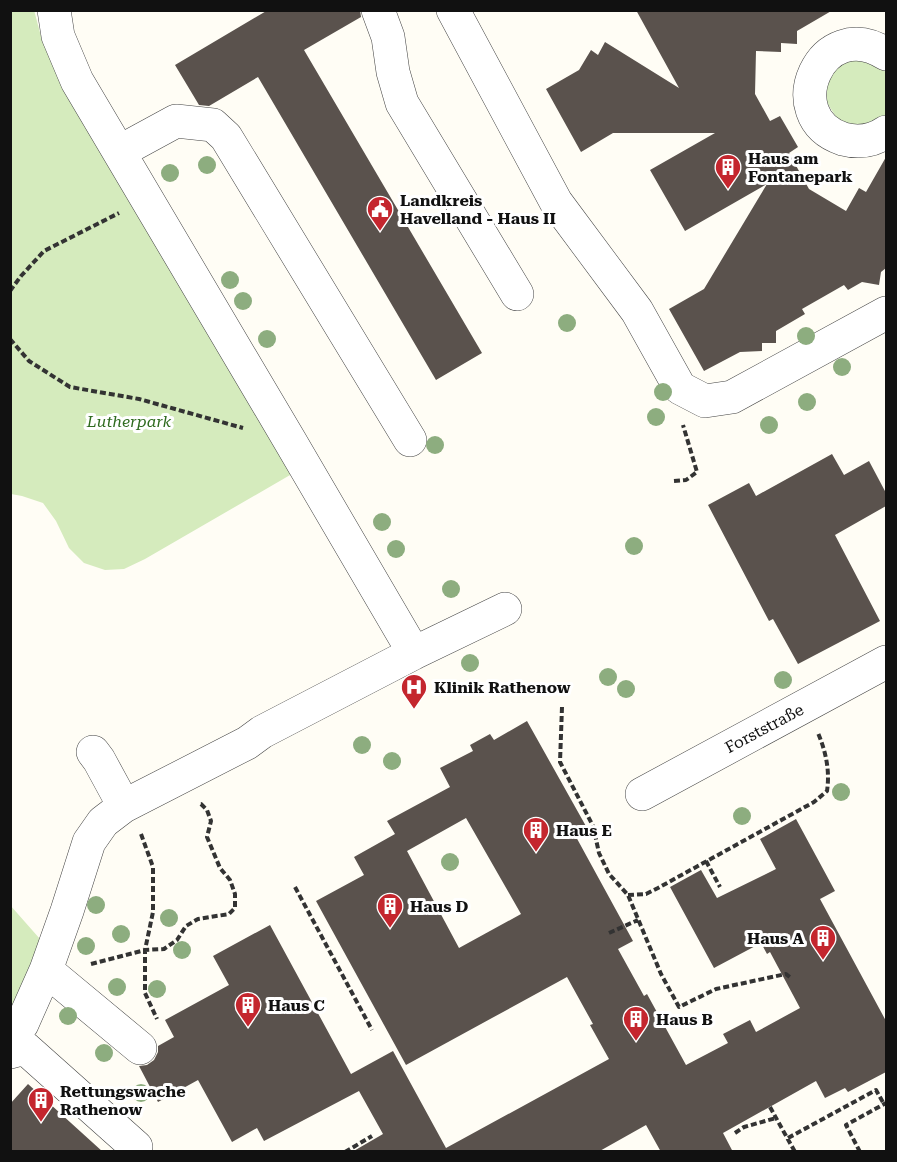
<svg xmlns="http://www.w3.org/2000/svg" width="897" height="1162" font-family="'Roboto Serif',serif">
	<rect width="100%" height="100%" fill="#fffdf5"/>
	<!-- green -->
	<path fill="#d5ebbd" d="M34,10L42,40L63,88L297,471L145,559L124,569L105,570L84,563L69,548L56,521L43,503L22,496L11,494L10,11Z
		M842,57L886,67V118L883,122L843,128L819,90Z
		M10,905L40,939L17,999L11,1007Z"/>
	<!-- building -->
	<path fill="#5a524d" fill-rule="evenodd" d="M268,10H360L361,17L304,50L482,353L436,380L258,77L209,106L199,105L175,65Z
		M636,10H833L797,31V44L781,43V52L756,51L755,94L770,121L780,116L798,147L789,153L809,189L846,211L859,188L866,192L886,157V268L881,272L879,285L862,282L848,290L844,285L802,309L805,314L776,331V343H762V351L740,352L704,371L669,309L704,289L767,184L685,231L650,170L715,133H613L581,152L546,89L579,70L591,50L598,55L605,42L679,88Z
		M832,454L844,475L869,461L886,493V506L835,535L880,621L798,664L773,619L769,621L708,505L749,483L756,496Z
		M527,721L587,828L575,835L633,941L618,949L644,996L647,994L686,1065L728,1043L723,1034L750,1020L756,1032L800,1008L770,952L767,954L761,943L714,968L670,887L701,870L717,898L776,869L760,839L796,819L835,891L820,899L886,1021V1072L848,1092L845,1088L825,1098L816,1081L723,1133L733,1152H661L646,1125L598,1152H352L383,1134L359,1091L264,1141L257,1128L232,1142L198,1080L158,1102L139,1066L147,1065L154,1060L158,1052V1046L174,1037L165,1020L229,985L213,956L270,925L351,1074L393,1051L446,1148L609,1059L590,1025L593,1024L567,977L406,1065L316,901L364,875L354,857L395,834L387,821L450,787L440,768L473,751L470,745L490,734L494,740ZM466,818L521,914L459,948L407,851Z
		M28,1084L103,1152H10V1104Z"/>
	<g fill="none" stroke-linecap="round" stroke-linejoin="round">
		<!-- minor casing -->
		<g stroke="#444" stroke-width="34">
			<path id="minor" d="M54,10L58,36L77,81L290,441L414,653
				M378,10L388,37L393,72L402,103L517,294
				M453,10L556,202L637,311L680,388L705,401L732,397L886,313
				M886,54C821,12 776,117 843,139C858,143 873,141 886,132
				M119,152L176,121L213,125L226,137L410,440
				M93,752L99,760L124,806
				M642,794L886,662
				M46,970L140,1048
				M10,1039L22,1024L46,970L67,911L89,842L103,822L124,806L247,743L262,732L414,653L505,609
				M10,1052L25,1048L136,1147L133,1152"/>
		</g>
		<!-- path -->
		<path stroke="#333" stroke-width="4" stroke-dasharray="6 3" stroke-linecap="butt" d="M10,291L21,276L44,251L119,213
			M10,339L29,361L70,387L139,399L243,428
			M674,481L686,480L697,472L683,425
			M562,707L560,762L593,826L599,853L609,874L628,895L661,974L679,1007L716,989L786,974L791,978
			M141,834L153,867V912L145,950V993L157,1019
			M706,861L720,887
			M295,887L372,1030
			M628,895L646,894L658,888L814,802L827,791C830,771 826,752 818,733
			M609,933L638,920
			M91,964L145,950L164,949L177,940L186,926L198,919L229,914L235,908V894L230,880L220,868L207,837L211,821L207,810L201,804H199
			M770,1107L795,1152
			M735,1133L744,1127L776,1118
			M788,1138L876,1090L884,1104
			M345,1152L372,1136
			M860,1152L846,1125L886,1103"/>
		<!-- minor -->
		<use href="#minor" stroke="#fff" stroke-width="33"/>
	</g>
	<!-- trees -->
	<g fill="#8dad7f">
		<circle cx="207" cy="165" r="9"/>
		<circle cx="170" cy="173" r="9"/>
		<circle cx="230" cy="280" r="9"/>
		<circle cx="243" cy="301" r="9"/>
		<circle cx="567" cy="323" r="9"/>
		<circle cx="806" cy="336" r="9"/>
		<circle cx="267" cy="339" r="9"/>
		<circle cx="842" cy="367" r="9"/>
		<circle cx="663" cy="392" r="9"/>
		<circle cx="807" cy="402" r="9"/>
		<circle cx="656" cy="417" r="9"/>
		<circle cx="769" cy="425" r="9"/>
		<circle cx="435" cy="445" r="9"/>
		<circle cx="382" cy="522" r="9"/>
		<circle cx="634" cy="546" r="9"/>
		<circle cx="396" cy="549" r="9"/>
		<circle cx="451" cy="589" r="9"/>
		<circle cx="470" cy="663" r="9"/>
		<circle cx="608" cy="677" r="9"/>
		<circle cx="783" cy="680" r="9"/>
		<circle cx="626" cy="689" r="9"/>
		<circle cx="362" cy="745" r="9"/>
		<circle cx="392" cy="761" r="9"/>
		<circle cx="841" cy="792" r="9"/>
		<circle cx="742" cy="816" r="9"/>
		<circle cx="450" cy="862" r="9"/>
		<circle cx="96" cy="905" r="9"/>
		<circle cx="169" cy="918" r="9"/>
		<circle cx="121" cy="934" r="9"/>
		<circle cx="86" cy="946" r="9"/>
		<circle cx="182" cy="950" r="9"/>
		<circle cx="117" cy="987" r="9"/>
		<circle cx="157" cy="989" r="9"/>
		<circle cx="68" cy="1016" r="9"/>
		<circle cx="104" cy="1053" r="9"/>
		<circle cx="141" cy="1093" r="9"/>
	</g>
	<!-- icons -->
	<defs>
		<g id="building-pin" transform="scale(1.35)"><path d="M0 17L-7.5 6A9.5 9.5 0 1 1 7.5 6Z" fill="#c4262e" stroke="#fff"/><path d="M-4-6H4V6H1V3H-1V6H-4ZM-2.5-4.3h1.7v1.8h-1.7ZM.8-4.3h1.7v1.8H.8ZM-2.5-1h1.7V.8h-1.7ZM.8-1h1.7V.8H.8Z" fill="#fff"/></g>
		<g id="civic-pin" transform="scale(1.35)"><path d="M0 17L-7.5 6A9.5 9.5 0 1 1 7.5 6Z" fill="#c4262e" stroke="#fff"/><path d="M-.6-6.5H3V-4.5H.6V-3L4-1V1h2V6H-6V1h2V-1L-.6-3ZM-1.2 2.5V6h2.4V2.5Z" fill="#fff"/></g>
		<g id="hospital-pin" transform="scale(1.35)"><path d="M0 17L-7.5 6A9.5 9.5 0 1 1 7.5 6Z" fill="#c4262e" stroke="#fff"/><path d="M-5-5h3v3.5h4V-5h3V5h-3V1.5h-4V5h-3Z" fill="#fff"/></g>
	</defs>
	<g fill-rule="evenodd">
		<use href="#building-pin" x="728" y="167"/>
		<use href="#civic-pin" x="380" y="209"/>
		<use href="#hospital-pin" x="414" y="687"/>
		<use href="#building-pin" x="536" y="830"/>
		<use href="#building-pin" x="390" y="906"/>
		<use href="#building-pin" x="823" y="938"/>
		<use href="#building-pin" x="248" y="1005"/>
		<use href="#building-pin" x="636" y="1019"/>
		<use href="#building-pin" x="41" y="1100"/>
	</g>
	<g text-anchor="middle" stroke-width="6" stroke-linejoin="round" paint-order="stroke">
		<!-- poi labels -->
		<g font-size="16" font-weight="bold" fill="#111" stroke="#fff" text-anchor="start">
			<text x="748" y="164">Haus am<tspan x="748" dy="18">Fontanepark</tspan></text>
			<text x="400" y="206">Landkreis<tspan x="400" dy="18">Havelland - Haus II</tspan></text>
			<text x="434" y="693">Klinik Rathenow</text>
			<text x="556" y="836">Haus E</text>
			<text x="410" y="912">Haus D</text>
			<text x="804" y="944" text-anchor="end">Haus A</text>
			<text x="268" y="1011">Haus C</text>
			<text x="656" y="1025">Haus B</text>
			<text x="60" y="1097">Rettungswache<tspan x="60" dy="18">Rathenow</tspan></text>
		</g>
		<!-- park labels -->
		<g font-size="16" font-style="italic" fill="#2f6b1f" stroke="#fff">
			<text x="129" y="427">Lutherpark</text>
		</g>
		<!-- street labels -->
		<g font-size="16" fill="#111" stroke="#fff">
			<text transform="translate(764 728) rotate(-28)" y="6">Forststraße</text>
		</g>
	</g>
	<!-- border -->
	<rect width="897" height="1162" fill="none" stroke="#111111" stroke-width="24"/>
</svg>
